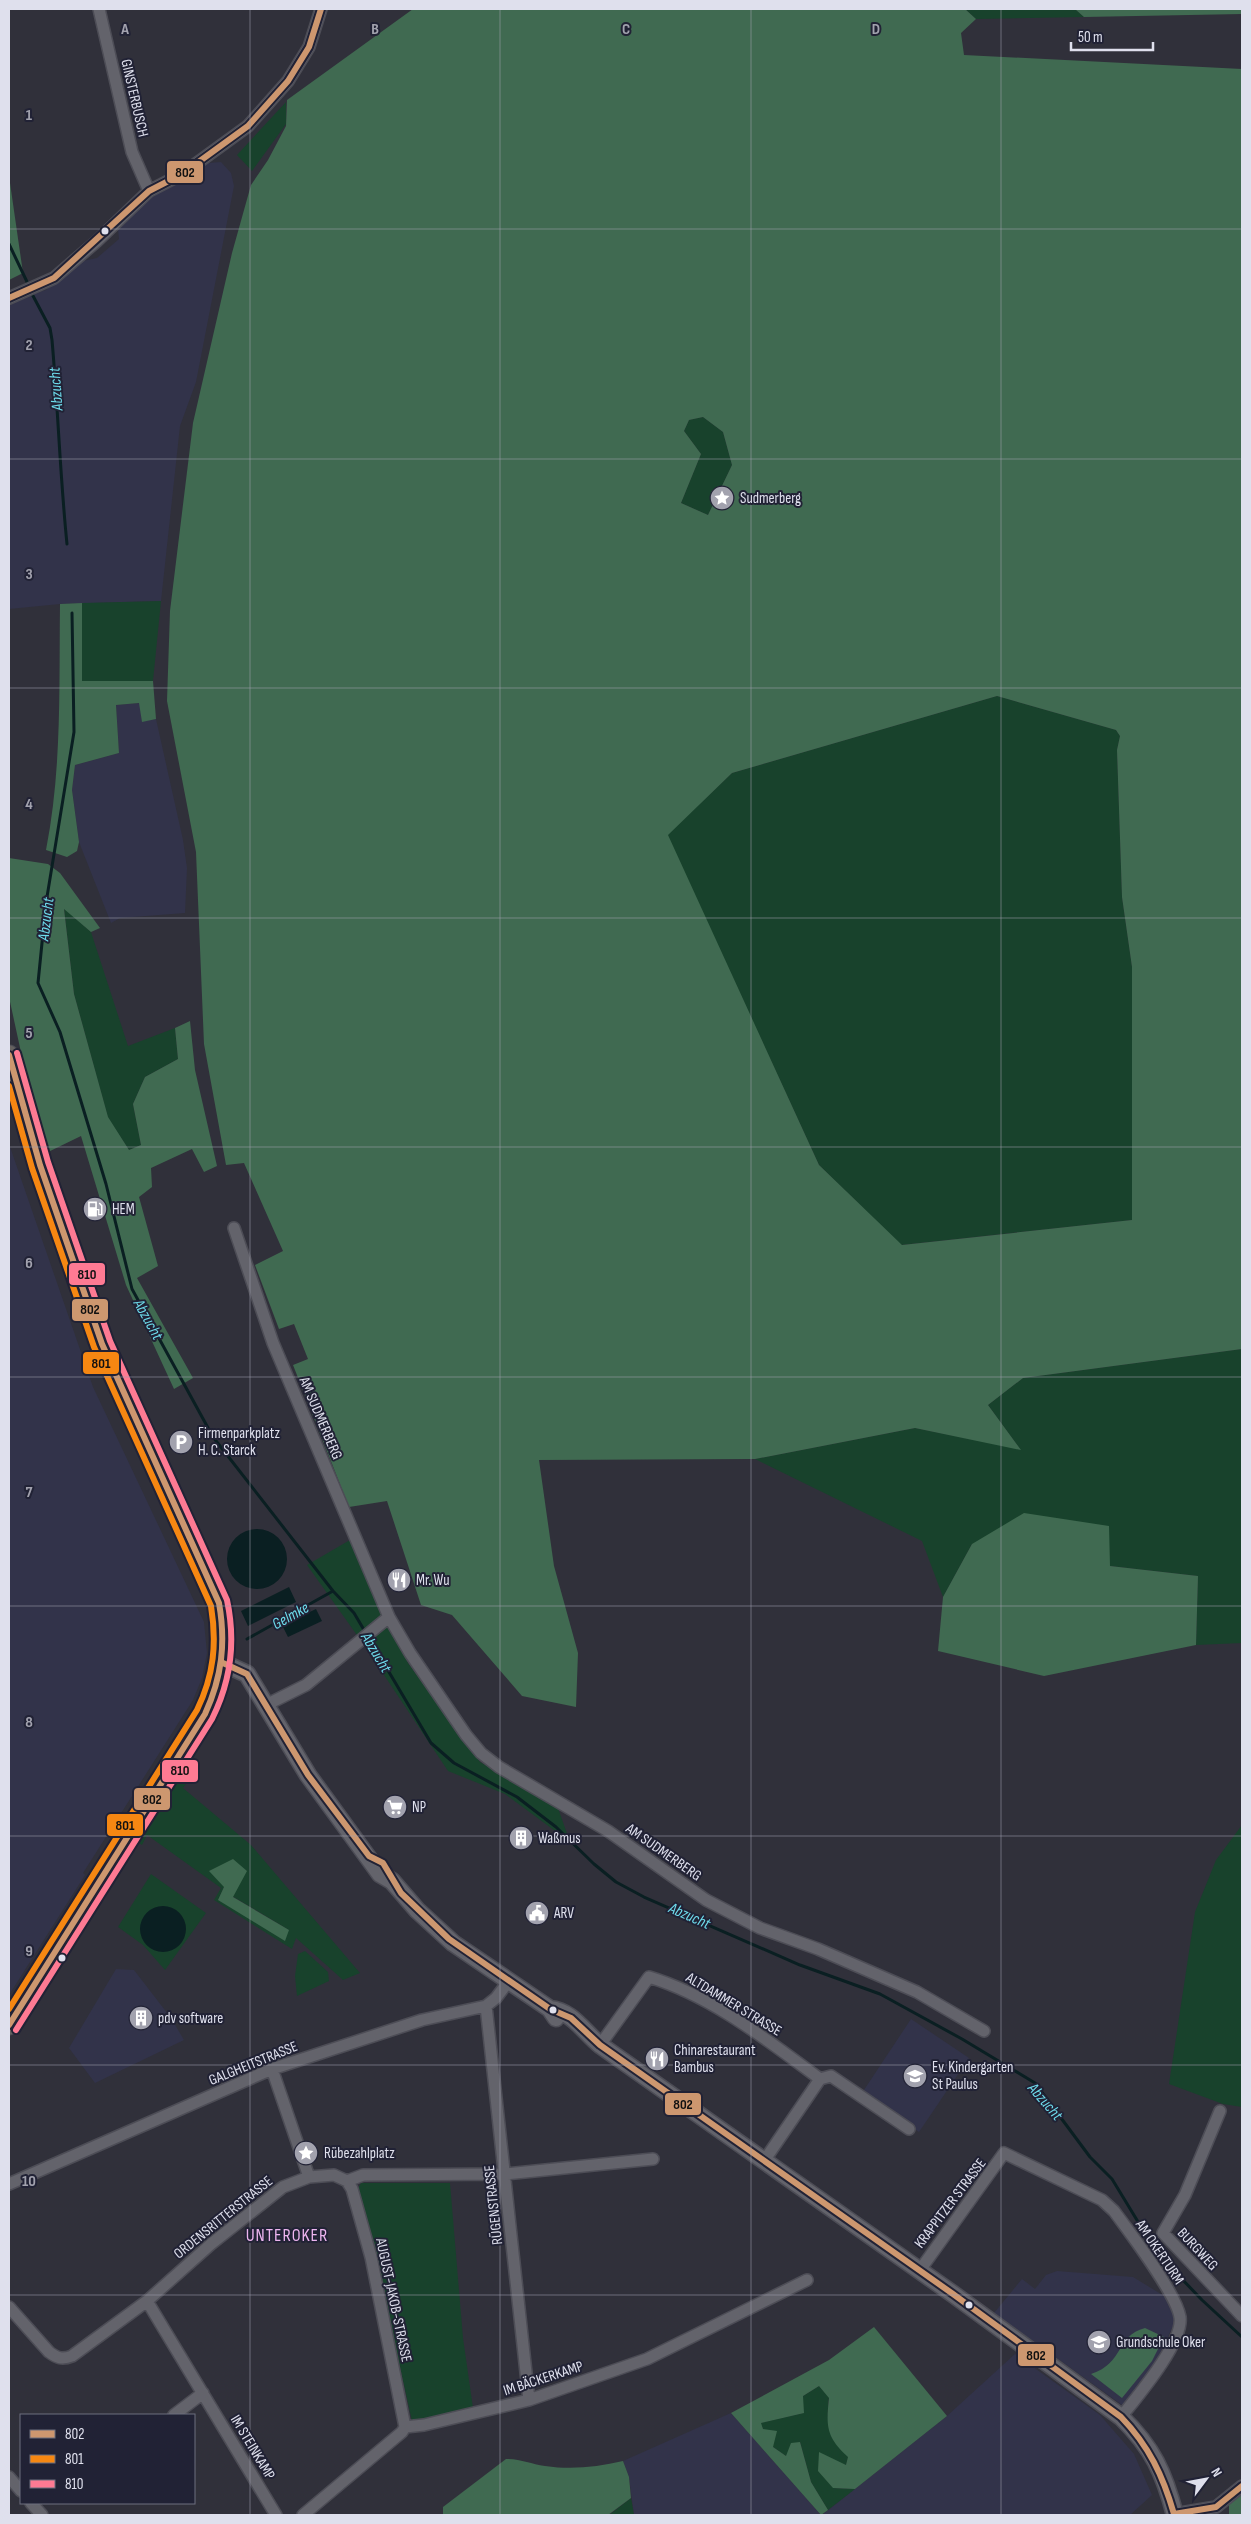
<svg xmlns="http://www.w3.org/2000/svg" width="1251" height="2524" font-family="'Sofia Sans Condensed',sans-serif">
	<rect width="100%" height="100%" fill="#30303a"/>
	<!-- built -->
	<path fill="#32334a" d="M221,162L231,173L234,186L196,382L180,426L161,601L60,604L9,609V301L46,290L78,262L97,258L119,239L118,229L158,191L208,163Z
		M140,703L142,721L156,719L183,840L187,868L185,913L120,918L111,923L79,842L72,790L75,765L119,753L116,705Z
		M9,1144L93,1387L204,1622L207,1653L202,1678L193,1700L83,1873L85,1875L9,1995Z
		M116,1969L134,1970L171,2018L184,2040L95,2083L69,2048Z
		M911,2019L969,2058L919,2132L862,2093Z
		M1057,2271L1133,2277L1169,2299L1176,2320L1155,2364L1122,2405L994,2313L1022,2279L1035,2289L1046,2275Z
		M1015,2354L1100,2415L1134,2454L1152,2495L1130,2515H822L947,2416Z
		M731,2413L821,2515H634L629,2477L623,2461Z"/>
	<!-- green -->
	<path fill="#18422c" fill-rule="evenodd" d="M965,9H1075L1084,17L976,19Z
		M286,102V124L252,171L237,155Z
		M703,417L723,432L732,465L708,515L681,503L701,454L684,431L689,420Z
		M161,601L153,681H82V603Z
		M997,696L1116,730L1120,736L1117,750L1122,897L1132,967V1220L901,1245L819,1165L667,835L732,773Z
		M64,908L91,932L128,1046L175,1028L178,1059L145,1077L133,1104L141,1145L129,1150L108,1118L74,994Z
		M1242,1349V1643L1196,1645L1198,1576L1110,1566L972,1544L943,1597L922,1541L755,1459L915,1428L1020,1449L988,1405L1023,1378Z
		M350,1540L408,1663L480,1762L558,1808L570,1842L505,1794L448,1771L364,1645L307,1565Z
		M187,1760L197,1768L183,1788L251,1845L360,1973L343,1980L296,1938L292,1949L214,1900L221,1888L147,1835L142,1845L136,1841ZM224,1887L232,1896L289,1930L218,1900Z
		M1242,1825V2107L1223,2104L1169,2084L1195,1912L1216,1860Z
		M151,1874L206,1913L165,1970L143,1945L118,1927Z
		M305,1951L328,1972L329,1981L297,1996L295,1976L298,1954Z
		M361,2183H450L463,2338L473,2408L412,2421L375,2255L358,2195V2188Z
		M819,2386L829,2397C826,2422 828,2440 849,2456L846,2465L833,2488L855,2489L828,2510L811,2482L800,2442L786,2456L773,2447L760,2423L803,2413V2396Z
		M631,2498L634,2515H608H609Z"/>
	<!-- forest -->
	<path fill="#406a51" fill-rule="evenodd" d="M413,9H965L976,19L961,33L964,55L1242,69V1349L1023,1378L988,1405L1021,1450L915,1428L755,1459L539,1460L554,1566L578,1653L576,1707L522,1696L452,1615L421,1605L387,1501L349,1507L293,1365L308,1359L294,1324L279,1329L255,1265L283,1251L244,1163L226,1165L204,1044L196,852L167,701L170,611L193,423L232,253L251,185L268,160L286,126L287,100ZM703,417L723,432L732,465L708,515L681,503L701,454L684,431L689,420ZM997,696L1116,730L1120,736L1117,750L1122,897L1132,967V1220L902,1245L819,1165L668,835L732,773Z
		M1075,9H1242V14L1084,17Z
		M9,176L23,273L9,280Z
		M82,603V681H153L156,719L142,722L139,703L116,705L119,753L75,765L72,790L79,842L77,851L67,857L46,850C62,769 59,687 60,604Z
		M9,858L48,864L60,873L100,928L91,932L64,909L74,994L108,1117L129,1150L141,1145L133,1104L145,1077L178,1059L175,1028L190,1021L195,1070L217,1166L204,1172L192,1149L151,1168L152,1187L139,1197L158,1266L137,1278L193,1378L174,1389L126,1285L81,1136L46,1153L27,1080L9,997Z
		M1024,1513L1109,1526L1110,1566L1198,1576L1196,1645L1044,1676L938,1651L943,1597L972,1544Z
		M233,1859L247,1871L233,1897L289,1930L285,1941L218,1900L224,1887L209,1871Z
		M874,2327L947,2416L855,2489L833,2488L818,2471L819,2452L846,2465L848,2457C826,2437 826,2426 829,2398L819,2386L803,2396L804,2413L761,2423L763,2429L777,2431L773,2447L786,2456L791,2443L800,2442L811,2482L828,2510L821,2515L731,2413L829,2360Z
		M1145,2328L1164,2337L1152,2361L1122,2398L1091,2374C1125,2363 1115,2336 1145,2328Z
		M506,2459C521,2459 531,2464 545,2466C572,2470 597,2467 623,2461L629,2477L631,2498L608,2515H443V2507Z
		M1242,2493V2515H1229V2505Z"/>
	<!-- water -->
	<path fill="#0a1f22" d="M227 1559a30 30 0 1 1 60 0a30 30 0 1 1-60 0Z
		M289,1587L296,1602L248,1626L241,1611Z
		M316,1609L322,1621L288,1637L282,1625Z
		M140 1929a23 23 0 1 1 46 0a23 23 0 1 1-46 0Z"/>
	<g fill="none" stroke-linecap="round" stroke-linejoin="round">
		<!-- stream -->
		<path stroke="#0a1f22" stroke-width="3" d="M9,244L29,286
			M31,292L50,328L52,340C58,408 60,476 67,544
			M72,613L74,732L46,903L38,983L60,1032L106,1184L132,1289L213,1437L333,1591L354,1613L431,1743L454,1763L517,1797L556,1827L594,1864L616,1882L644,1897L800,1965L880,1994L962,2039L1035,2083L1090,2157L1112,2179L1157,2253L1202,2300L1242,2337
			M247,1639L333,1591"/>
		<!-- street casing -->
		<g stroke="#4d4d56" stroke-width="14">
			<path id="street" d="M99,9L132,152L149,191
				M9,298L54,278L97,241L149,191L182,174L248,126L288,81L309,47L321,9
				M234,1228L273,1343L389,1617L306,1685L266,1705
				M389,1617L410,1653L466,1735L481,1753L499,1767L608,1831L706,1900L760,1928L818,1949L917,1992L984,2031
				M486,2006L529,2400
				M600,2045L649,1977C712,1996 767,2040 820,2079L764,2161
				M272,2069L309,2177
				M820,2079L831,2076L909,2129
				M1220,2111L1185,2195L1163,2233L1242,2316
				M347,2181L352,2189L371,2257L405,2427
				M9,2184L272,2069L422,2020L486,2006L496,1998L508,1982
				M920,2270L1004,2153L1102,2200L1114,2211C1130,2233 1176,2293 1180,2317C1184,2342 1136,2398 1121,2417
				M147,2301L276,2515
				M9,2307L49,2352C57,2358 62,2360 72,2356L147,2301L211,2244L283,2187L309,2177L334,2175L347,2181L363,2175L505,2174L653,2159
				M174,2415L203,2393
				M405,2427L424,2425L529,2400L647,2359L807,2280
				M9,2477L21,2491
				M31,2503L42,2515
				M1174,2514L1216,2507L1242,2486
				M303,2515L402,2432L405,2427"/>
		</g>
		<!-- secondary casing -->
		<g stroke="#4d4d56" stroke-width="19">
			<path id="secondary" d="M223,1663L247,1674L308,1775L380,1874L392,1881L417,1910L453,1943L550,2009L556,2018
				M550,2009C572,2011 583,2031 600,2045L953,2294L1121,2417C1153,2448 1164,2473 1175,2515"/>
		</g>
		<!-- primary casing -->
		<g stroke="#4d4d56" stroke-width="21">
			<path id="primary" d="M9,1055L40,1165L102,1344L120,1388L219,1603C227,1643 224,1678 205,1714L9,2025"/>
		</g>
		<!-- street -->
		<use href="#street" stroke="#63636b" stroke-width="11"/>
		<!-- secondary -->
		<use href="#secondary" stroke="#63636b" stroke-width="16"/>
		<!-- primary -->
		<use href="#primary" stroke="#65615f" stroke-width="19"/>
		<!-- bus-1 casing -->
		<g stroke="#212235" stroke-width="10">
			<path id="bus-1" d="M9,298L54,278L149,191L182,174L248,126L288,81L309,47L321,9
				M9,1055L40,1165L102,1344L219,1603C226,1643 222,1677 205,1714L9,2025
				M223,1663L247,1674L308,1775L369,1856L383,1863L401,1893L449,1939L550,2009L571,2018L600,2045L953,2294L1121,2417C1149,2446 1163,2476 1174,2514
				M1174,2514L1216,2507L1242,2486"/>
		</g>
		<!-- bus-2 casing -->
		<g stroke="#212235" stroke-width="10">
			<path id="bus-2" d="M9,1086L32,1168L94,1347L211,1606C217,1643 214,1675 197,1710L9,2009"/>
		</g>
		<!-- bus-3 casing -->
		<g stroke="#212235" stroke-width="10">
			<path id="bus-3" d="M16,2030L212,1719C231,1681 236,1642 227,1600L110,1341L48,1162L17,1053"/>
		</g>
		<!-- bus-1 -->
		<use href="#bus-1" stroke="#cd976f" stroke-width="6"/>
		<!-- bus-2 -->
		<use href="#bus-2" stroke="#f68712" stroke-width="6"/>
		<!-- bus-3 -->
		<use href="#bus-3" stroke="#fe7a93" stroke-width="6"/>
	</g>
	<!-- grid -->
	<path fill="none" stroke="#a2a2ae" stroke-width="1" stroke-opacity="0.55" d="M250,9V2515M500,9V2515M751,9V2515M1001,9V2515M9,229H1242M9,459H1242M9,688H1242M9,918H1242M9,1147H1242M9,1377H1242M9,1606H1242M9,1836H1242M9,2065H1242M9,2295H1242"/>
	<!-- icons -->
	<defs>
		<g id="sight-disc" transform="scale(1.25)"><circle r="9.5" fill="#a2a2ae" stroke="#212235"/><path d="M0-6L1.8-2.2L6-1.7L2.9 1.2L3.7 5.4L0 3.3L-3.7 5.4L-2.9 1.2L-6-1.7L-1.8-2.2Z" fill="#fff"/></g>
		<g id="fuel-disc" transform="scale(1.25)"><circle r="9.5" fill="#a2a2ae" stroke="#212235"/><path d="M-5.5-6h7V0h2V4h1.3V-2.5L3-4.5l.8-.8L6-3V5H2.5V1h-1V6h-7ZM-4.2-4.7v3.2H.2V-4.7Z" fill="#fff"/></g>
		<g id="parking-disc" transform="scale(1.25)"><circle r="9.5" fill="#a2a2ae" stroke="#212235"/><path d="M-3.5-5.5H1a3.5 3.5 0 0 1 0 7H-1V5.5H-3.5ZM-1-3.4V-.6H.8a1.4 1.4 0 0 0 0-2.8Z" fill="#fff"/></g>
		<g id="restaurant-disc" transform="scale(1.25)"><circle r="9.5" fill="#a2a2ae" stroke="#212235"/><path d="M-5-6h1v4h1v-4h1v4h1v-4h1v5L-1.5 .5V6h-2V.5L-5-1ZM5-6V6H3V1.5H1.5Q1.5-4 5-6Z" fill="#fff"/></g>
		<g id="supermarket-disc" transform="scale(1.25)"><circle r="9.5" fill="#a2a2ae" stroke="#212235"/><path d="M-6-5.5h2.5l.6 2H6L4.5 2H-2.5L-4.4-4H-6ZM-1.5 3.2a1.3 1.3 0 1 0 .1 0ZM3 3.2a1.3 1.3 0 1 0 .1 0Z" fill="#fff"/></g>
		<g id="building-disc" transform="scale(1.25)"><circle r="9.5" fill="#a2a2ae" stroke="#212235"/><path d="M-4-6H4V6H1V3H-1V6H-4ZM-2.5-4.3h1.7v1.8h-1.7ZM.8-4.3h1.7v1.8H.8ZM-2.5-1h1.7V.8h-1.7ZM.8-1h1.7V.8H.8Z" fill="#fff"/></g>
		<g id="civic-disc" transform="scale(1.25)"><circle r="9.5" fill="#a2a2ae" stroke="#212235"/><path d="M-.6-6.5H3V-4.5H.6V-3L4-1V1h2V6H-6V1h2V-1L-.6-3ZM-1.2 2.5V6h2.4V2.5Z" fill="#fff"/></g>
		<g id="school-disc" transform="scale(1.25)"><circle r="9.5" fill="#a2a2ae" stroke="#212235"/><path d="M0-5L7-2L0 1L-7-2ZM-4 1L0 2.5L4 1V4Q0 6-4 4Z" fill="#fff"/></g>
	</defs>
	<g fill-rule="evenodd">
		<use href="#sight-disc" x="722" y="498"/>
		<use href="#fuel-disc" x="95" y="1209"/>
		<use href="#parking-disc" x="181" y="1442"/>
		<use href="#restaurant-disc" x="399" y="1580"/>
		<use href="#supermarket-disc" x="395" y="1807"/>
		<use href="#building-disc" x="521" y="1838"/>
		<use href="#civic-disc" x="537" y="1913"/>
		<use href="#building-disc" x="141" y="2018"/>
		<use href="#restaurant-disc" x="657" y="2059"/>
		<use href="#school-disc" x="915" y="2076"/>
		<use href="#sight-disc" x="306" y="2153"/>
		<use href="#school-disc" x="1099" y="2342"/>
	</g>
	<!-- markers -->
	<g fill="#dfe0ed" stroke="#212235" stroke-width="2">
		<circle cx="105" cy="231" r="4.5"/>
		<circle cx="62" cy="1958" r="4.5"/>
		<circle cx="553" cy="2010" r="4.5"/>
		<circle cx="969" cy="2305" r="4.5"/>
	</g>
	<g text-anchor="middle" stroke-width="4" stroke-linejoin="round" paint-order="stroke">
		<!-- street labels -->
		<g font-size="15" fill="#dfe0ed" stroke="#212235">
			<text transform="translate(135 98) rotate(77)" y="5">GINSTERBUSCH</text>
			<text transform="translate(321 1418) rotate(67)" y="5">AM SUDMERBERG</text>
			<text transform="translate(664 1852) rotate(35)" y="5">AM SUDMERBERG</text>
			<text transform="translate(734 2004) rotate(31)" y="5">ALTDAMMER STRASSE</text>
			<text transform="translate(253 2063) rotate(-22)" y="5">GALGHEITSTRASSE</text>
			<text transform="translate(950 2203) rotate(-53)" y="5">KRAPPITZER STRASSE</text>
			<text transform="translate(493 2205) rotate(-96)" y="5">RÜGENSTRASSE</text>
			<text transform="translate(223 2217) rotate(-39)" y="5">ORDENSRITTERSTRASSE</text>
			<text transform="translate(1198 2249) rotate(47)" y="5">BURGWEG</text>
			<text transform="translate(1160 2252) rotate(56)" y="5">AM OKERTURM</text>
			<text transform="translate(394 2300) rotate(78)" y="5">AUGUST-JAKOB-STRASSE</text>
			<text transform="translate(543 2378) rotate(-18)" y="5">IM BÄCKERKAMP</text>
			<text transform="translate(253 2447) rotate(59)" y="5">IM STEINKAMP</text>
		</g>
		<!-- poi labels -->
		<g font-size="15" fill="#dfe0ed" stroke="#212235" text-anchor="start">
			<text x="740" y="503">Sudmerberg</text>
			<text x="112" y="1214">HEM</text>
			<text x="198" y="1438">Firmenparkplatz<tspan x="198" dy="17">H. C. Starck</tspan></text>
			<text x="416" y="1585">Mr. Wu</text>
			<text x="412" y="1812">NP</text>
			<text x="538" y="1843">Waßmus</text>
			<text x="554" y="1918">ARV</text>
			<text x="158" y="2023">pdv software</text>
			<text x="674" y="2055">Chinarestaurant<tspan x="674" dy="17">Bambus</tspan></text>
			<text x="932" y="2072">Ev. Kindergarten<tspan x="932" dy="17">St Paulus</tspan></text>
			<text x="324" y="2158">Rübezahlplatz</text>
			<text x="1116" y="2347">Grundschule Oker</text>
		</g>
		<!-- water labels -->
		<g font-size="16" font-style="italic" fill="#6edcec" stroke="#212235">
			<text transform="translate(55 389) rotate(-94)" y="6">Abzucht</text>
			<text transform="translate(45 919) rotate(-83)" y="6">Abzucht</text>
			<text transform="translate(149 1319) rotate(61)" y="6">Abzucht</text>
			<text transform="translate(290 1615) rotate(-29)" y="6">Gelmke</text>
			<text transform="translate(377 1652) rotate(59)" y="6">Abzucht</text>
			<text transform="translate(690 1915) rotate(24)" y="6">Abzucht</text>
			<text transform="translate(1046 2101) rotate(49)" y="6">Abzucht</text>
		</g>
		<!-- quarter labels -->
		<g font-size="18" letter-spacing="1" fill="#edb5ef" stroke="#212235">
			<text x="287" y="2241">UNTEROKER</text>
		</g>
	</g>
	<g font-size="16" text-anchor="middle" font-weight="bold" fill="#a2a2ae" stroke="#212235" stroke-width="4" stroke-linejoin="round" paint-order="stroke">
		<text x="125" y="34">A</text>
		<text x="375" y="34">B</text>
		<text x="626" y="34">C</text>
		<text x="876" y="34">D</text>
		<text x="29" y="120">1</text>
		<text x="29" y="350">2</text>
		<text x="29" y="579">3</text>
		<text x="29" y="809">4</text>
		<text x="29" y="1038">5</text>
		<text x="29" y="1268">6</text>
		<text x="29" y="1497">7</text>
		<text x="29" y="1727">8</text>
		<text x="29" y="1956">9</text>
		<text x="29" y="2186">10</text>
	</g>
	<g stroke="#212235" stroke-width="2">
		<rect x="166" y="160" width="38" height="24" rx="5" fill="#cd976f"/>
		<rect x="68" y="1262" width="38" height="24" rx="5" fill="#fe7a93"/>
		<rect x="71" y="1298" width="38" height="24" rx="5" fill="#cd976f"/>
		<rect x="82" y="1351" width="38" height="24" rx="5" fill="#f68712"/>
		<rect x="161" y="1759" width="38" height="24" rx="5" fill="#fe7a93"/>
		<rect x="133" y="1787" width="38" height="24" rx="5" fill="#cd976f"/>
		<rect x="106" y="1813" width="38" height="24" rx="5" fill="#f68712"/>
		<rect x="664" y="2092" width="38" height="24" rx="5" fill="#cd976f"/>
		<rect x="1017" y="2343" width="38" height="24" rx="5" fill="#cd976f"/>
	</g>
	<g font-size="14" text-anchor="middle" font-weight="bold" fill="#111">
		<text x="185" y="177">802</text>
		<text x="87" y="1279">810</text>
		<text x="90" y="1314">802</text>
		<text x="101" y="1368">801</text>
		<text x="180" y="1775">810</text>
		<text x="152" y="1804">802</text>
		<text x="125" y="1830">801</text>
		<text x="683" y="2109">802</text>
		<text x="1036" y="2360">802</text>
	</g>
	<!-- border -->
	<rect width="1251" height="2524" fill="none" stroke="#dfe0ed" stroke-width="20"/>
	<!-- legend -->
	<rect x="20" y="2414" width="175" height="90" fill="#212235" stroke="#6d6e7f"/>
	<rect x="30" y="2430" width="25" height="8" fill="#cd976f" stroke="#6d6e7f"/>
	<text x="65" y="2439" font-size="15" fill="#dfe0ed">802</text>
	<rect x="30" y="2455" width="25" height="8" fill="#f68712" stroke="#6d6e7f"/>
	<text x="65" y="2464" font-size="15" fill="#dfe0ed">801</text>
	<rect x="30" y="2480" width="25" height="8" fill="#fe7a93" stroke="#6d6e7f"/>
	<text x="65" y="2489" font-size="15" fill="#dfe0ed">810</text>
	<!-- north arrow -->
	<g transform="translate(1206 2479) rotate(58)" stroke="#212235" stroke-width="4" paint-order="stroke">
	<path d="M0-4L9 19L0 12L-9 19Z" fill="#dfe0ed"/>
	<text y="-8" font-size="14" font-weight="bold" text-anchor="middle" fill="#dfe0ed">N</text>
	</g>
	<!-- scale -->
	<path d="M1071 42v8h82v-8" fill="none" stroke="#dfe0ed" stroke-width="2.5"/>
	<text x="1078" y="42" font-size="15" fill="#dfe0ed" stroke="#212235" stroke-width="4" paint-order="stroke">50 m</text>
</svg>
